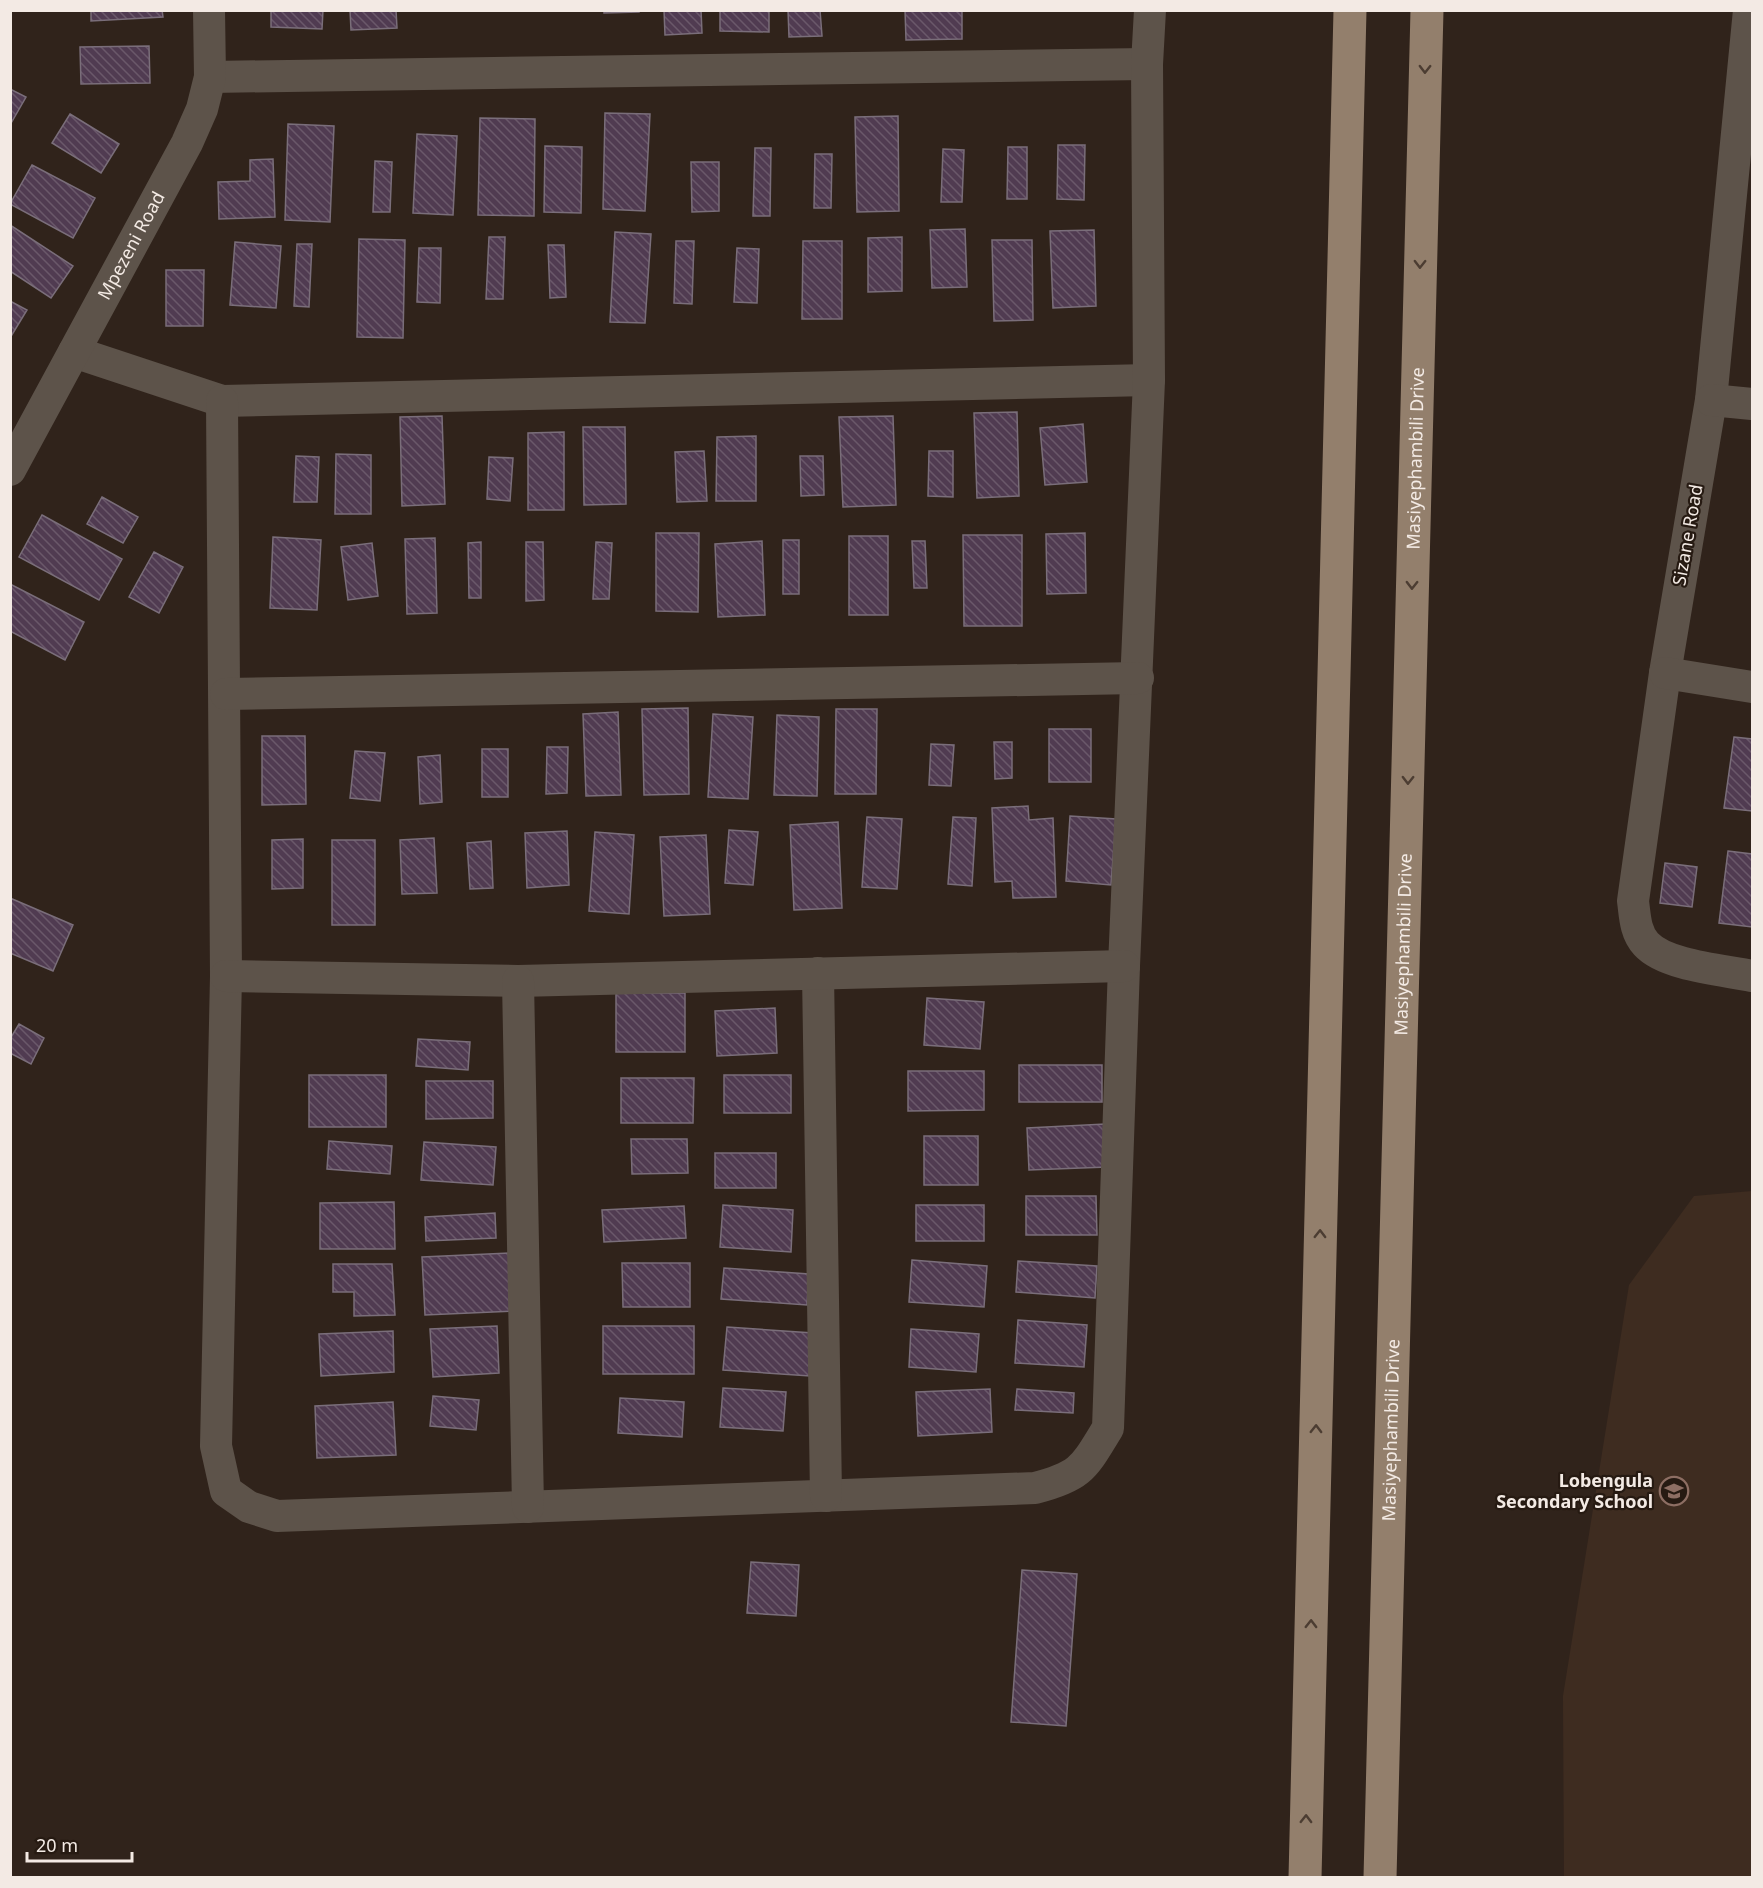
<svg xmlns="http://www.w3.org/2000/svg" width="1763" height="1888" font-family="'Noto Sans',sans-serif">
	<defs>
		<pattern id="building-back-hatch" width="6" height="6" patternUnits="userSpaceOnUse" patternTransform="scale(1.5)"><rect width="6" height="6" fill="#503b51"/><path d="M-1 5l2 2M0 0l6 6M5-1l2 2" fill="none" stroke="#6a586a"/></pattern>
	</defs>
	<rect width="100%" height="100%" fill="#30231b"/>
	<!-- built -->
	<path fill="#3e2c20" d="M1752,1191V1877H1564L1563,1696L1629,1285L1694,1196Z"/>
	<!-- building -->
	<path fill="url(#building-back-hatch)" stroke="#7a6e7a" stroke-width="1.5" d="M91,10H162L163,17L91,21Z
		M271,10H323L322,29L271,27Z
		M350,10H396L397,28L351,30Z
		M604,10H639V12L604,13Z
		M664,10H701L702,33L665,35Z
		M720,10H769V32L720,31Z
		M788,10H820L822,36L789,37Z
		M905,10H962V39L906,40Z
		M149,46L150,83L81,84L80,47Z
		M10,89L26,97L10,125Z
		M605,113L650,114L645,211L603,209Z
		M70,114L119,144L101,173L52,143Z
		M898,116L899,211L857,212L855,117Z
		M480,118L535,119L534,216L478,215Z
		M288,124L334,126L330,222L285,220Z
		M417,134L457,136L453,215L413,213Z
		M1058,145H1085L1084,200L1057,199Z
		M545,146L582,147L581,213L544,212Z
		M1008,147H1027V199H1007Z
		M755,148H771L770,216H753Z
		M943,149L964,150L962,202H941Z
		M815,154H832L831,208H814Z
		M273,159L275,217L219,219L218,182L250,181V160Z
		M375,161L392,162L390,212H373Z
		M691,162H719V211L692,212Z
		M32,165L95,198L73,238L10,204Z
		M10,225L73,266L51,298L10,271Z
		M965,229L967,287L932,288L930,230Z
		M1094,230L1096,306L1053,308L1050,231Z
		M615,232L651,234L645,323L610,322Z
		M489,237H505L503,299H486Z
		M902,237V291L868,292V238Z
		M359,239L405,240L403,338L357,337Z
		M992,240H1032L1033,320L994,321Z
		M676,241H694L692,304L674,303Z
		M803,241H842V319H802Z
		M235,242L281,246L276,308L230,305Z
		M297,244H312L309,307L294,306Z
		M548,245H564L566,297L550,298Z
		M419,248H441L440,303L417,302Z
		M737,248L759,249L757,303L734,302Z
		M166,270H204L203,326H166Z
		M10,301L27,310L10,338Z
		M1017,412L1019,496L977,498L974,413Z
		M442,416L445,504L402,506L400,417Z
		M893,416L896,505L843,507L839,417Z
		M1083,424L1087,482L1045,485L1040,428Z
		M583,427H625L626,504L584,505Z
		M564,432V510H528V433Z
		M756,436V501H716L717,437Z
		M704,451L707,501L677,502L675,452Z
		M929,451H953V497L928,496Z
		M336,454L371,455V514H335Z
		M296,456L319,457L317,502H294Z
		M800,456H823L824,495L801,496Z
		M489,457L513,458L510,501L487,499Z
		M102,497L138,517L123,543L87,524Z
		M42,515L122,559L99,600L19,557Z
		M656,533H699L698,612L656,611Z
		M1085,533L1086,593L1047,594L1046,534Z
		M963,535H1022V626H964Z
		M849,536H888V615H849Z
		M273,537L321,540L317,610L270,608Z
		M435,538L437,613L407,614L405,539Z
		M783,540H799V594H783Z
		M762,541L765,615L718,617L715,544Z
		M912,541H925L927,588H914Z
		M481,542V598H469L468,543Z
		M526,542H543L544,600L526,601Z
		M596,542L612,543L609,599H593Z
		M372,543L378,596L348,600L341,547Z
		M154,552L183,567L159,613L129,597Z
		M10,584L84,622L65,660L10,631Z
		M688,708L689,794L644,795L642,709Z
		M836,709H877L876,794H835Z
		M618,712L621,795L586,796L583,714Z
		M713,714L753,717L748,799L708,797Z
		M777,715L819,717L817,796L774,795Z
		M1049,729H1091V782H1049Z
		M262,736H305L306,804L262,805Z
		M1734,737L1752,739V811L1724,808Z
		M994,742H1012V778L995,779Z
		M931,744L954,745L951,786L929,785Z
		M547,747H568L567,793L546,794Z
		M482,749H508V797H482Z
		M355,751L385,753L380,801L350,798Z
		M440,755L442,802L420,804L418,757Z
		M1028,806L1029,820L1053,818L1056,897L1013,898L1012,881L995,882L992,808Z
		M1070,816L1116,819L1111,885L1066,881Z
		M867,817L902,819L897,889L862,887Z
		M953,817L976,818L972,886L948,884Z
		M838,822L842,908L794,910L790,825Z
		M729,830L758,832L753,885L725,883Z
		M567,831L569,885L527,888L525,833Z
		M595,832L634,835L629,914L589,911Z
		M706,835L710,914L664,916L660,837Z
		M434,838L437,893L402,894L400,840Z
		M303,839V888L272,889V840Z
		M332,840H375V925H332Z
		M491,841L493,888L470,889L467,843Z
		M1728,851L1752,854V927L1719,923Z
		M1665,863L1697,867L1692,907L1660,903Z
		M10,898L73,925L53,971L10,953Z
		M616,993H685V1052H616Z
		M927,998L984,1002L980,1049L924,1045Z
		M775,1008L777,1053L717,1056L715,1011Z
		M19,1024L44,1038L31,1064L10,1053V1039Z
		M418,1039L470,1042L468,1070L416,1066Z
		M1019,1065H1102V1102H1019Z
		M908,1071H984V1110L908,1111Z
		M309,1075H386V1127H309Z
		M724,1075H791V1113H724Z
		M621,1078H694L693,1123H621Z
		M426,1081H493V1118L426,1119Z
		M1105,1124L1107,1167L1029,1170L1027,1128Z
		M924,1136H978V1185H924Z
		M631,1139H687L688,1173L632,1174Z
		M329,1141L392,1146L390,1174L327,1169Z
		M424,1142L496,1147L493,1185L421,1180Z
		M715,1153H776V1188H715Z
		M1026,1196H1096L1097,1235H1026Z
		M394,1202L395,1249H320V1203Z
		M723,1205L793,1210L791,1252L720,1247Z
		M916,1205H984V1241H916Z
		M684,1206L686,1238L604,1242L602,1210Z
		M495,1213L496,1238L426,1241L425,1217Z
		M512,1253L515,1311L425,1315L422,1257Z
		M912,1260L987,1266L984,1307L909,1302Z
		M1018,1261L1097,1266L1095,1298L1016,1292Z
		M622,1263H690V1307H623Z
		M333,1264H392L395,1315L354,1316V1292H333Z
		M724,1268L809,1274L807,1305L721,1299Z
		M1018,1320L1087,1325L1084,1367L1015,1363Z
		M497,1326L499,1373L433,1377L430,1329Z
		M603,1326H694V1374H603Z
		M727,1327L813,1333L810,1376L723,1370Z
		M911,1329L979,1334L976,1372L909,1367Z
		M393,1331L394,1372L321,1376L319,1334Z
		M723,1388L786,1392L783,1431L720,1427Z
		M990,1389L992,1432L918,1436L916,1392Z
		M1017,1389L1074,1393L1073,1413L1015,1410Z
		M433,1396L479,1400L476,1430L430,1426Z
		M620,1398L684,1402L682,1437L618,1433Z
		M393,1402L396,1455L317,1458L315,1406Z
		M751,1562L799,1565L796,1616L747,1613Z
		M1022,1570L1077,1574L1066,1726L1011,1722Z"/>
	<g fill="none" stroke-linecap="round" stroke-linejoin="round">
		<!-- minor -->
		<g stroke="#5d534a" stroke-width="32">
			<path d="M1749,10L1711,400L1665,673L1633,901C1635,916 1635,932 1646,944C1666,966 1724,970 1752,976"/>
			<path d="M210,77L1147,64"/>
			<path d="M74,352L222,401L1149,380"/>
			<path d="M1711,400L1752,404"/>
			<path d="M222,401L226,976L216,1446L226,1491L249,1507L277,1516L1035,1488C1082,1476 1084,1467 1108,1428L1124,966L1149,380L1147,64L1150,10"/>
			<path id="s1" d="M10,470L187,143L202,109L210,77L209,10"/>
			<path d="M1665,673L1752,687"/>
			<path d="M226,694L1138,678"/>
			<path d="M818,973L826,1496"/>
			<path d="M226,976L518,981L1124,966"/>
			<path d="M518,981L528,1507"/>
		</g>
		<!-- primary -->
		<g stroke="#937f6c" stroke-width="33">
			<path d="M1305,1878L1350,10"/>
			<path id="s2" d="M1380,1878L1427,10"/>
		</g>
	</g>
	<!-- one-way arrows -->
	<defs><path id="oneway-chevron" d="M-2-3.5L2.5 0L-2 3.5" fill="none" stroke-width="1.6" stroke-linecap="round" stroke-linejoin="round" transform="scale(1.5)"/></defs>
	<g stroke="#4c3d32">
		<use href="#oneway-chevron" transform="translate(1425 69) rotate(91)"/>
		<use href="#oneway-chevron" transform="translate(1420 264) rotate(91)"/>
		<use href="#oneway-chevron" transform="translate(1412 585) rotate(91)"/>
		<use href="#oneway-chevron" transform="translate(1408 780) rotate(91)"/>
		<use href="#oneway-chevron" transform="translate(1320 1234) rotate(-89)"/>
		<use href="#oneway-chevron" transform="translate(1316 1429) rotate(-89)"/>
		<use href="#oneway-chevron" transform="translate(1311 1624) rotate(-89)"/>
		<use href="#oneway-chevron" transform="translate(1306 1819) rotate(-89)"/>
	</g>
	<!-- icons -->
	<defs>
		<g id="school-ring" transform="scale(1.5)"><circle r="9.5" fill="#261a12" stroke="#8d6e63" stroke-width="1.5"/><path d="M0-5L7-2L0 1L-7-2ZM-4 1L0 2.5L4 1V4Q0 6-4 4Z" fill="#8d6e63"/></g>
	</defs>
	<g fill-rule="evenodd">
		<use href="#school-ring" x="1674" y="1491"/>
	</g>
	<g text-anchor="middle" stroke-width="4.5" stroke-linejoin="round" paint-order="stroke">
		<!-- street labels -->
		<g font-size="18" fill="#f3eae4" stroke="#261a12">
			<text dy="6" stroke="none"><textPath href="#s1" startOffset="255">Mpezeni Road</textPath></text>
			<text dy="6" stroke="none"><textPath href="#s2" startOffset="1420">Masiyephambili Drive</textPath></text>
			<text transform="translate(1688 535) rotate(-80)" y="6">Sizane Road</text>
			<text dy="6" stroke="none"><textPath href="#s2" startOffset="934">Masiyephambili Drive</textPath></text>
			<text dy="6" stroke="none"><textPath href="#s2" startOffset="448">Masiyephambili Drive</textPath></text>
		</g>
		<!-- poi labels -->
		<g font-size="18" font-weight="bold" fill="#f3eae4" stroke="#261a12" text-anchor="end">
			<text x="1653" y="1487">Lobengula<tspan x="1653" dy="21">Secondary School</tspan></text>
		</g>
	</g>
	<!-- border -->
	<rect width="1763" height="1888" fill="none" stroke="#f3eae4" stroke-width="24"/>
	<!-- scale -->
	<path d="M27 1852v9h105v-9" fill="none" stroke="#f3eae4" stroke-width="3"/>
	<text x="36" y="1852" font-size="18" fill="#f3eae4" stroke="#261a12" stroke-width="4.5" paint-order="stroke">20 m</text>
</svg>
